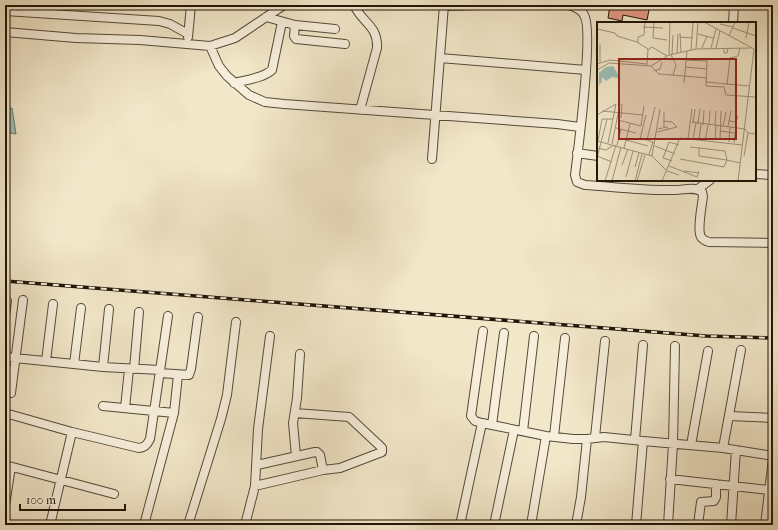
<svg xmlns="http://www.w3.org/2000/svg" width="778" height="530" font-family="'IM FELL French Canon',serif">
	<rect width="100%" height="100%" fill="#f2e7c9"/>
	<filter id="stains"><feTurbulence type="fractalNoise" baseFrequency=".005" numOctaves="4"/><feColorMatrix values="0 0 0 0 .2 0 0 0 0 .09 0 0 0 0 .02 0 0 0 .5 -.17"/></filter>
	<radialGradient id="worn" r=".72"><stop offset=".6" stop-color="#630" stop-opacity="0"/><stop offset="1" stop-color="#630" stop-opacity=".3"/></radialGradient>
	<!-- water -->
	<path fill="#9bbfb7" stroke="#6a7b71" d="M12,108L16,134L5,132V111Z"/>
	<!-- building -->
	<path fill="#e19980" stroke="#201507" d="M610,5H650L647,20L623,15L622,21L608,18Z"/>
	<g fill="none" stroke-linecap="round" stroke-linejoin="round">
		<!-- minor casing -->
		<g stroke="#544a38" stroke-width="10">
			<path id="minor" d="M354,5C362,23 378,25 377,48L360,110
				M569,5C575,7 581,9 584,15C594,30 578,150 575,175L577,182L585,185C615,187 645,191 675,190C684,190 694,186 702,192L703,196C702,205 697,230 701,237C703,240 705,241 709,242L773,243
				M444,6L482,5
				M5,11L159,21L170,24L188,34
				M266,17L295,25L335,29
				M733,23L734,5
				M295,25L294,36L296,39L345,44
				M5,32L76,38L140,40L210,46L235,38L284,5
				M188,37L191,5
				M210,46L219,66L227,76L249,95L265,102L284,104L557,124L580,127
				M440,58L586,70
				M234,83C246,80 263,78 272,70L282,22
				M577,153L598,156
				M432,159L444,5
				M755,174L773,175
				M698,189L710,180
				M5,316L7,301
				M5,357L103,367L160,370
				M46,361L53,304
				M74,364L81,308
				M103,367L109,309
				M134,369L139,312
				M160,373L189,375L191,369L198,317
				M11,393L23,300
				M103,406L174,413
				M125,408L129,369
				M5,413L72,432L139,448C145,447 147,445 150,439L168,316
				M729,416L773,418
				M482,423L546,436L573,439H587L604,437L643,441L723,448L773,456
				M492,425L504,333
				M523,431L534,336
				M554,436L565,338
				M595,437L605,341
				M635,440L643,345
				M691,445L708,351
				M723,448L741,350
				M296,456L293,423L297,398L300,354
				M5,465L114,494
				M257,465L315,452H317L320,455L323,470
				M670,479L769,490
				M255,486L323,470L340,468L382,452V448L380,446L349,417L295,413
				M5,505L11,467
				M50,525L72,432
				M144,525L174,413L178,375
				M188,525L221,419L227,395L236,322
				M245,525L255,486L258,429L270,336
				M460,525L482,423L475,421L471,416L483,331
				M494,525L514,430
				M531,525L546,436
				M576,525L581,497L587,439
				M636,525L643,441
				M668,525L673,444L675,346
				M698,525L701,502L714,501L716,497V484
				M731,525L736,450
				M765,525L773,459"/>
		</g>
		<!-- minor -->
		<use href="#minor" stroke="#f7efdc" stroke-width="8"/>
		<!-- rail casing -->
		<g stroke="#201507" stroke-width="3.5">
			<path id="rail" d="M5,281L706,336L773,338"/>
		</g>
		<!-- rail -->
		<use href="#rail" stroke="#f7efdc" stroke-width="2" stroke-dasharray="6" stroke-linecap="butt"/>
	</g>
	<!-- overview -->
	<g transform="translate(597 22)">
		<rect width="159" height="159" fill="#f2e7c9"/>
		<path d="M16,44L24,57L15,55L9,59L5,55V60L2,63V51L9,45Z" fill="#9bbfb7"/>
		<path fill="none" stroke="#9e937b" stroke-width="1" d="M57,0L56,16L70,18M107,0L157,27L141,159M123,2L136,5M46,5L66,6M136,6L159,14M0,7L18,11L20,14L40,20L51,27L50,43M83,11L84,30M101,12L116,16M132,14L138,0M83,15L96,16M149,16L152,0M41,21V15L47,13L48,0M105,26L110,14M114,26L119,7M119,26L123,9M127,26V31H130L131,26M99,27L101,0M51,28L55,25L70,34M94,28L96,0M80,31L81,12M72,33L73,0M74,33L79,43L76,53M75,33L76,13M89,38L110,39L109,64L127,65L129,73L159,75M3,40V22M0,42L13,38L50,42M54,44L62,52L110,56M88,45L110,47M0,48L12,41L54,44L72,33L99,27L154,26M57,49L63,47L65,40M109,60L152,64M87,61L90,29M130,63L133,36L141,34L143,26M58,85L50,118L58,121M5,89L46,93M0,93L19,82L11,121M49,93L43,117L50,118M24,96L25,82M21,98L44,104L47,84M132,99L139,100L141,94M95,100L148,107L151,111L159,112M96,101L98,87M101,102L103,87M106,103L107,88M112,103L113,88M118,103L119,89M126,104L129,90M131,104L134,89M67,105V90M19,106L39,111M61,107L70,105L71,108M123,109L138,111M60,110L80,105L75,100L66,99M91,117L95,87M96,117L99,101M29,118L51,124M102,118L104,102M118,118L119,103M123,118L124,89M0,119L55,134L70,149M1,119L5,97H16M108,119L111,103M132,120L133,105M137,121L139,105M15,122L23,82M20,123L24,107M58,124L78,132M93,125L102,126L128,129L130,138L102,134V126M1,126L9,128L17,123M27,126L33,102M52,133L56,120M0,134L15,140M55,134L63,87M147,134L151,111M0,136L10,97M83,137L127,145L130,138L143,141M75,139L66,136L72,120L82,123M25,143L31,127M72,144L100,155L102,149M38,145L42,131M70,149L82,153M87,149L102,151M29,155L36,129M8,159L19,123M15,159L24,125M38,159L45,132M40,159L48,133M65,159L83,116L145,123"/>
		<path fill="#8f2418" fill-opacity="0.15" stroke="#8f2418" stroke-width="2" d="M22,37H139V117H22Z"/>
		<rect width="159" height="159" fill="none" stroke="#201507" stroke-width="2"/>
	</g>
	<!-- margin -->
	<rect width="778" height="530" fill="none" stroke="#f2e7c9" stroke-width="20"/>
	<rect x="6" y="6" width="766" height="518" fill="none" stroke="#201507" stroke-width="2"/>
	<rect x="10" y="10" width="758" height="510" fill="none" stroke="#201507"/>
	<!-- scale -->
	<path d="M20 504v6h105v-6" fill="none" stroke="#201507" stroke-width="2"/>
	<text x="26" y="504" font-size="12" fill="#201507" stroke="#f7efdc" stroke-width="3" paint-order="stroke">100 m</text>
	<rect width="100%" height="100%" filter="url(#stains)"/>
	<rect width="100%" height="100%" fill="url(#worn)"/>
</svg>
